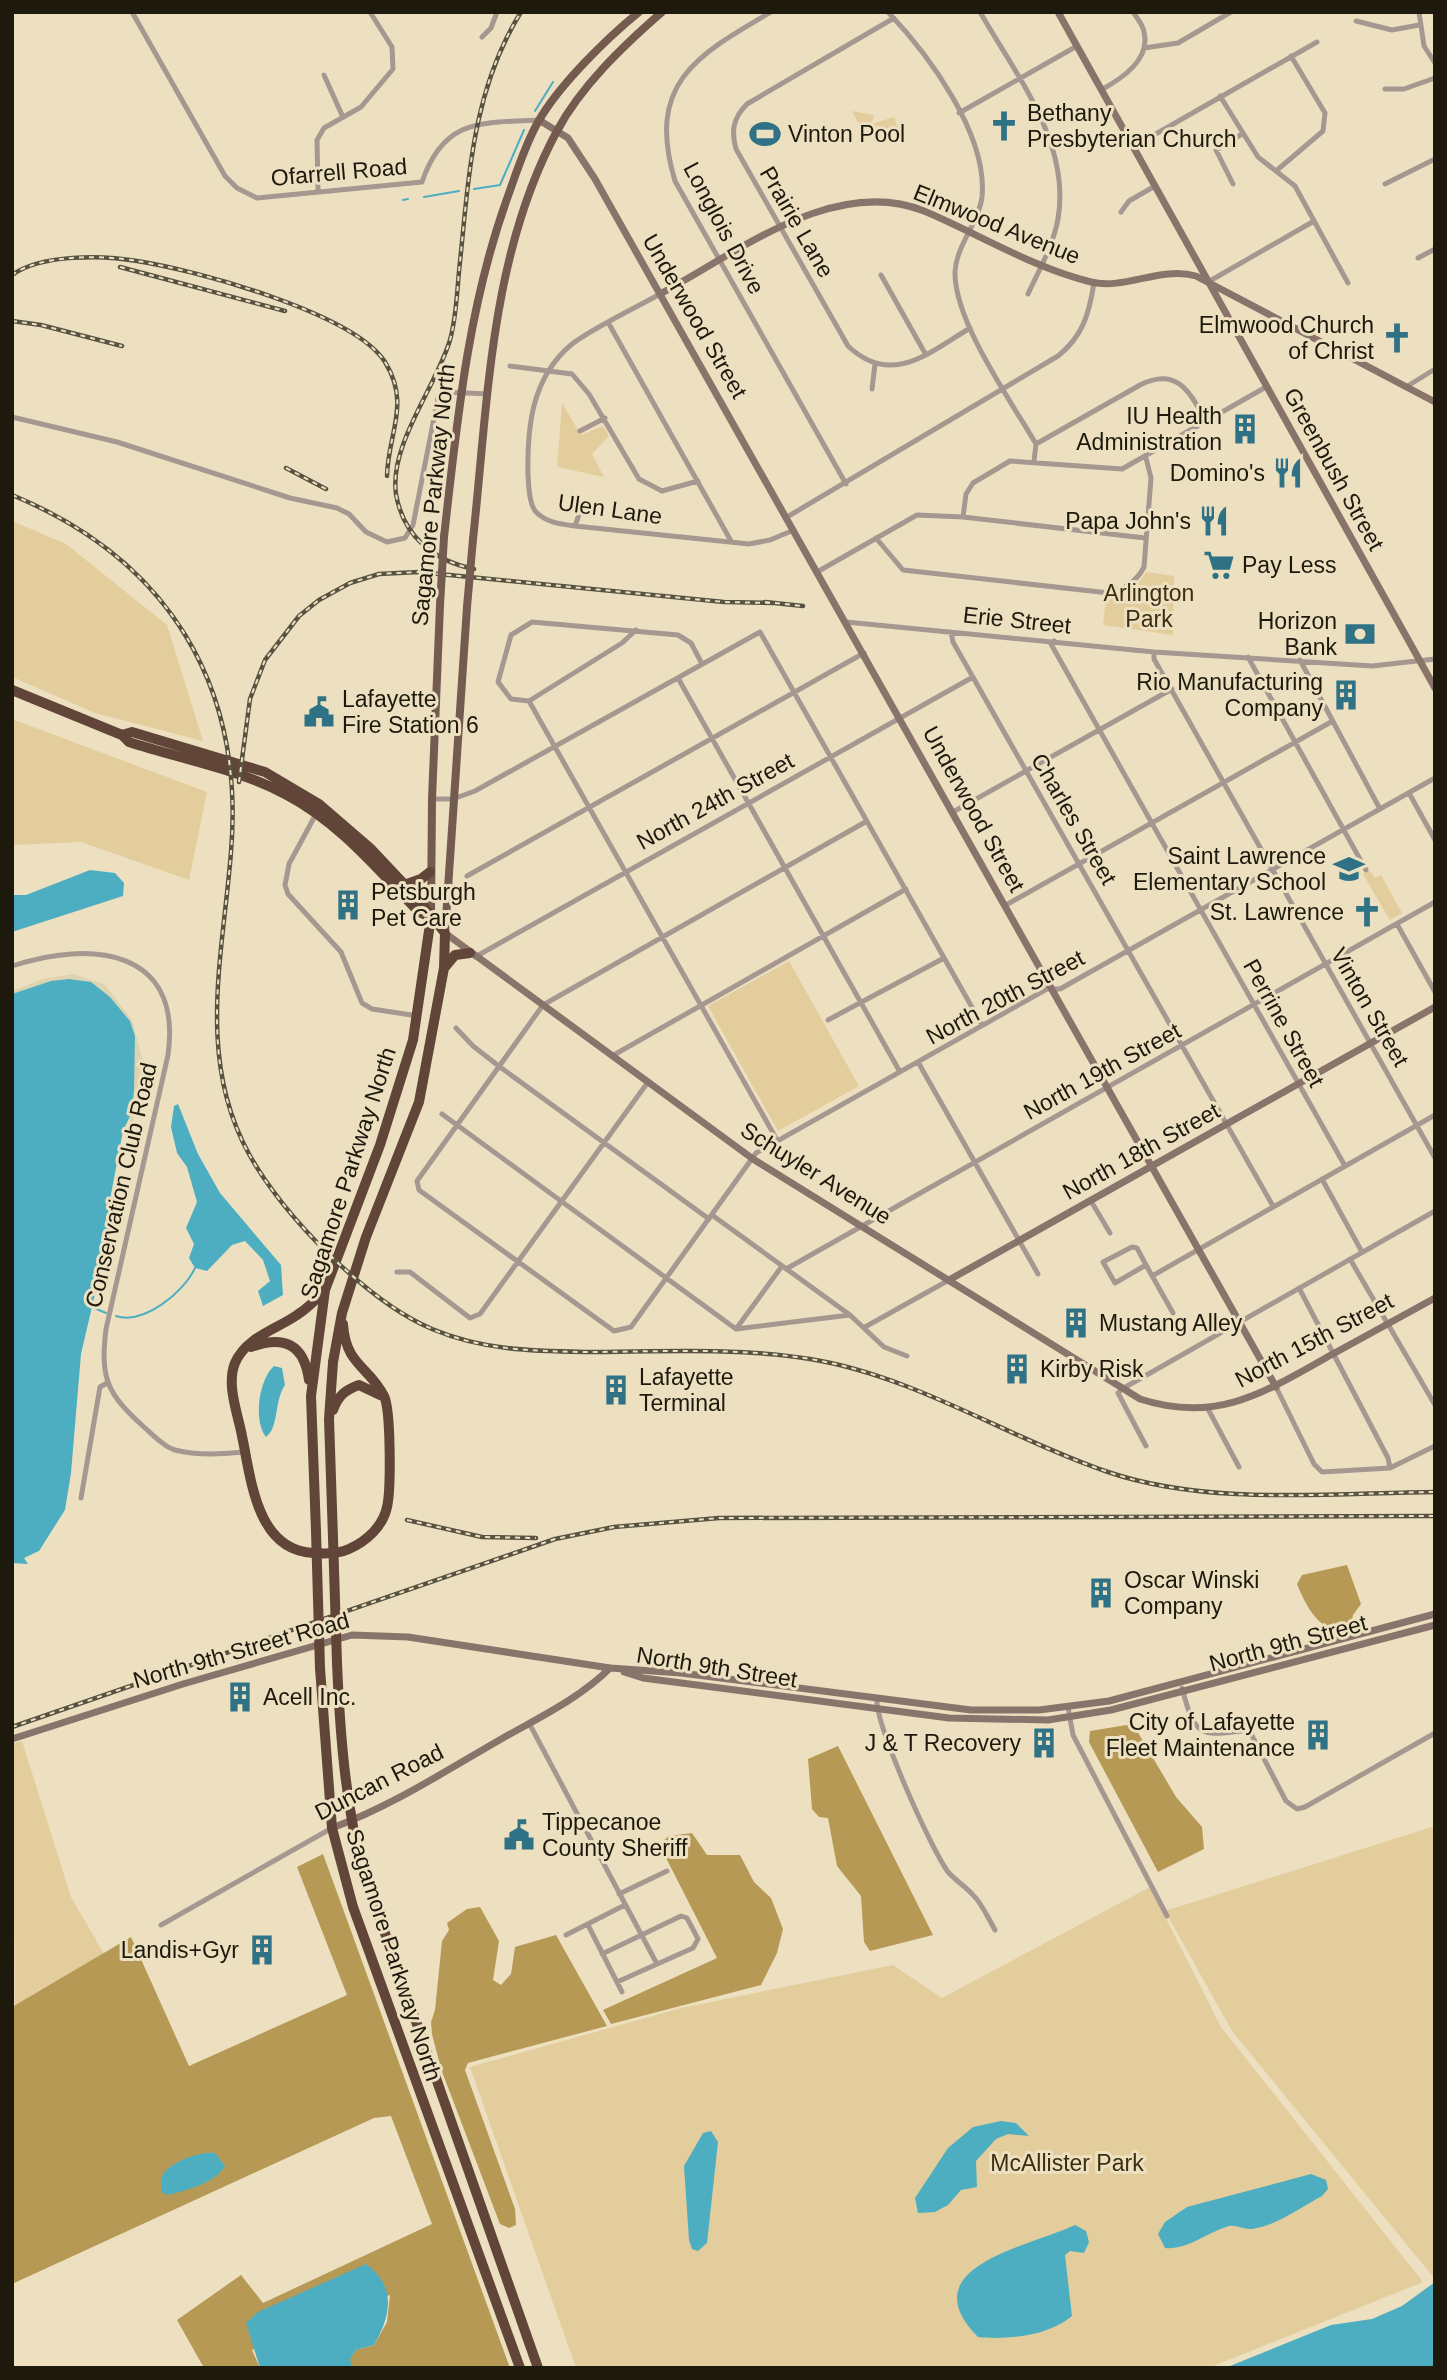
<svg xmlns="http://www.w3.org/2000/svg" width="1447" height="2380" font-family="Helvetica,sans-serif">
	<rect width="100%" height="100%" fill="#ede0c0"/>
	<!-- green -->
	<path fill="#e3cd9c" d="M852,111L874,115L872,124L894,117L899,131L876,138L872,126L858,123Z
		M562,403L581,435L603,426L609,436L592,454L604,477L557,467Z
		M12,521L66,544L167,625L203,741L95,713L12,677Z
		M1146,572L1174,576L1173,635L1103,625L1106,598L1137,585Z
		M12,719L207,792L189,880L81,842L12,845Z
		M1370,871L1375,878L1381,875L1402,913L1390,920L1363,874Z
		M789,961L859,1086L778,1131L708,1006Z
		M22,1741L71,1897L104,1954L15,2005L12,1744Z
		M1435,1826V2277L1434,2278L1232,2031L1165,1911Z
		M1150,1887L1221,2027L1423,2282L1208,2368H576L470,2067L681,2008L893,1965L942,1998Z"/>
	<!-- forest -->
	<path fill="#b59955" d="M1347,1565L1361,1604L1353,1615L1351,1628C1322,1639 1306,1606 1297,1584L1302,1575Z
		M1133,1724L1176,1797L1202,1827L1204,1849L1158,1872L1089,1742L1090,1731Z
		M838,1746L933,1935L870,1951L864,1942L861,1896L837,1866L828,1818L819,1817L812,1809L808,1759Z
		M692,1833L707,1855H740L754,1882L771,1898L783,1929L777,1953L761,1985L611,2024L603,2010L717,1958L661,1848V1843L669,1836Z
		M323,1854L510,2368H352L349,2359L356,2350L374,2345L387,2322L390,2295L252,2350L260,2368H204L177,2320L241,2275L263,2303L432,2224L391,2116L374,2118L12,2284V2007L131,1937L189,2066L347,1995L297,1867Z
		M480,1907L499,1941L493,1980L501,1985L511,1974L515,1947L556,1935L607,2026L468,2063L465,2070L515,2209L516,2225L509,2228L500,2224L441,2069L432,2034L431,2022L435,2010L442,1941L449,1930L447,1923L467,1909Z"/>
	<!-- sand -->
	<path fill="#ddd3af" d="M73,974L104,984L132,1020L145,1069L140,1074L133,1121L130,1122L135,1036L130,1021L110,997L51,981L12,994V991L43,979Z"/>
	<!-- water -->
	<path fill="#4eaec1" d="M90,870L115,873L124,883L123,896L12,932V895H26Z
		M69,979L91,982L110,997L130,1021L135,1036L134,1089L132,1112L123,1131L109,1205V1234L81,1354L71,1473L65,1510L39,1551L24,1558L28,1564L12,1563V994L51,981Z
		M178,1104L198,1154L220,1193L281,1265L283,1295L263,1306L258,1291L270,1281L263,1260L245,1241L232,1245L207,1271L195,1268L189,1258L194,1244L186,1228L197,1202L187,1167L177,1153L171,1127L174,1106Z
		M274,1366L282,1368L285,1385C274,1401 279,1428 266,1437C253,1421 259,1379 274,1366Z
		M1001,2121L1016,2123L1029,2136L1008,2134L996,2139L976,2161L977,2187L961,2190L948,2205L935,2212L918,2213L915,2198L948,2148L973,2127Z
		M711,2131L718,2142L707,2243L698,2251L692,2249L689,2240L684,2166L703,2133Z
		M215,2153L225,2166C214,2184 186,2190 168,2195L161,2192C162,2188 160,2184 161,2180C164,2163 200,2151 215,2153Z
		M1311,2174L1326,2180L1328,2189L1322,2196C1301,2207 1276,2226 1252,2229C1243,2230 1235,2223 1226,2227C1205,2234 1187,2250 1165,2248L1158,2234L1165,2222L1187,2207Z
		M1075,2225L1086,2231L1089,2242L1084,2253L1070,2251L1065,2255L1072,2316C1049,2336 1007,2340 978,2337C908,2266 1032,2246 1075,2225Z
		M366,2264C397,2287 391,2315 374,2345L356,2350L350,2359L352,2368H260L246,2323L258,2312Z
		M1435,2282V2368H1225L1331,2325L1372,2319L1402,2306Z"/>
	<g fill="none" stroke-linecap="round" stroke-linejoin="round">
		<!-- stream -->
		<path stroke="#4eaec1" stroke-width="2" d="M535,111L553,82
			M474,189L500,185L524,130
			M424,197L459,191
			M403,200L408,199
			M94,1308L106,1313
			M116,1316C144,1325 184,1292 195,1268"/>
		<!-- street -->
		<path stroke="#a69791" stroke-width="5" d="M132,12L225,176L237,188L257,198L422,182C444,118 481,123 539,120
			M771,12C695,56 646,84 675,181L846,484
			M888,12C929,55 988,135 982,197C979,222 956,246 955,272C954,321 1011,401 1036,444
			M980,12C1016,75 1071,143 1058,219C1053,246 1039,270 1028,294
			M1419,12L1424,46L1435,63
			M894,18L747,104C733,118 731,131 736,149L848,346C891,387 929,353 970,328
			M1356,21L1392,30L1419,25
			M482,37L491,28L497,12
			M1144,48L1178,43L1231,12
			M324,75L342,115
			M1385,89H1404L1435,78
			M1101,90C1121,79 1151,60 1144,32C1143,25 1137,18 1133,12
			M1220,96L1258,157L1295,186L1348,283
			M959,113L1077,46
			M1133,147L1317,42
			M1276,171L1323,131L1325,113L1291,56
			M1233,184L1216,150L1242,134
			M1385,184L1435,159
			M318,190L317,140L324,128L361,107L393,69L392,47L370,12
			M1121,212L1129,201L1155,186
			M1418,258L1435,249
			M881,275L926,355
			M1208,282L1314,221
			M660,294C637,307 591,329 572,344C531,378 527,428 528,476C529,487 529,504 536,512C547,523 561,524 575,526L749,544L770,540L794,530
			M609,324L731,541
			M510,366L572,374L589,394L639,479L662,491L698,481
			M1406,387L1435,369
			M872,389L875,364
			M12,417L117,442L290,498L337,508L349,514L366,532L387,542L405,538L413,525L438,398L447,392L488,394
			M580,431L605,418
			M1034,461L1036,444L1140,385C1178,366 1190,393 1206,421
			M787,517L1058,356C1083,336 1089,314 1094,283
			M963,517L966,494L973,483L1010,461L1122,469L1266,387
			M575,526L583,503
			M876,538L903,570L1109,593C1125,589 1136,582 1144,567L1151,478L1146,458
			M817,572L917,515L963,517L1145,538
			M846,622L1154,652L1372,666L1435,659
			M951,632L953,642L1273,1206
			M1054,641L1051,644L1345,1166
			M1154,652V659L1435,1158
			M1248,657L1366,870
			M1300,660L1380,809
			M702,664L691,643L678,635L532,622L511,635L498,682L511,699L529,701L777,1140
			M678,678L900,1072
			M529,701L622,643L636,630
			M1409,793L1435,840
			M432,799H453L475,791L760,632L982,1025
			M953,812L1172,689
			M316,814L289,864L285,885L288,894L341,952L362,1003L372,1009L418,1016
			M867,821L543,1005L417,1181L419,1190L614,1331L631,1327L756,1153L1047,989H1060L1435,778
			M467,876L864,653
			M1006,905L1331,722
			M1397,924L1435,992
			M475,957L973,677
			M12,966C90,940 183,948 168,1055L106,1329C100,1379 107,1394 145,1428C153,1435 164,1447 175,1450C199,1456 222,1454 246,1452
			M828,1020L944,958
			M456,1028L473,1046L500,1067L709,1219
			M612,1056L906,889
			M918,1062L1038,1274
			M442,1114L736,1329L850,1315
			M1322,1179L1362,1252
			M1091,1201L1110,1233
			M712,1215L850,1315L884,1347L907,1356
			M1132,1247L1137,1248L1146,1265L1115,1283L1103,1262Z
			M1350,1259L1435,1405
			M1146,1265L1173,1313
			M786,1269L1435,902
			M397,1272H410L470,1318L480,1314L648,1082
			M1152,1276L1435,1115
			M1299,1288L1388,1458L1390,1468
			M865,1327L949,1280
			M736,1329L782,1266
			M1276,1387L1314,1464L1322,1472L1390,1468L1435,1446
			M1208,1409L1239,1467
			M1146,1446L1118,1393L1122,1389L1435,1211
			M81,1498L100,1387L107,1383
			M1182,1688C1195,1737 1199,1737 1249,1730L1286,1801L1297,1809L1305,1807L1435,1733
			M877,1698C874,1722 931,1849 948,1872C955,1880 965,1886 972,1894C982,1903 988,1918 995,1930
			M1068,1707L1073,1735L1167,1916
			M529,1723L657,1964
			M619,1894L667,1871
			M161,1925L332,1828
			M588,1925L622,1992
			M566,1935L625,1905
			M602,1954L681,1916L687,1918L698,1939L693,1948L617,1982"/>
		<!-- secondary -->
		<path stroke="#89746b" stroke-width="7" d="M1058,12L1435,688
			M539,120L568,138L595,179L1276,1387
			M660,294C737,253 834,175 924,211C979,234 1033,268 1091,282C1126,290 1160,266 1196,276L1435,402
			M445,933L753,1159L1140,1399C1217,1424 1265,1392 1331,1355C1366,1336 1400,1317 1435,1298
			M949,1280L1435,1007
			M624,1672L643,1678L949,1718L1048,1720L1111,1710L1435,1625
			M12,1739L183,1684L352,1635L408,1637L610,1668L681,1673L971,1710H1039L1109,1701L1435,1614
			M332,1828C392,1806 447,1770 503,1738C540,1717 580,1698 610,1668"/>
		<!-- primary -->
		<path stroke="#745b50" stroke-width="8" d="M444,537C457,421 468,306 508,196C517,171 525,145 538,122C559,85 606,39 639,12
			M473,539C488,402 490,255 557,131C581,86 623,46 662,12
			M431,916L432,799L440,605
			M445,933L467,607"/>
		<!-- highway -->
		<path stroke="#614539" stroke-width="10" d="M12,690L122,735L129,742C181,759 239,769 287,795C339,822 379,871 419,912L428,916
			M122,735L132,732L265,772L319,804L370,848L418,899L445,933L444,968L419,1102L366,1237L342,1313L333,1362L329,1419L333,1538
			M404,885L421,879L430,872
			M445,967L455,955L470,953
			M325,1290C316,1300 308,1308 297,1315C277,1329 246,1337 235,1363C226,1385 238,1414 242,1436C251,1478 256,1550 313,1553C325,1554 338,1554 349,1549C367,1541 383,1526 387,1507C391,1490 391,1410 384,1396C368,1365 346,1366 343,1324
			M251,1347C284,1335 304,1344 309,1380
			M333,1410C338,1396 345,1390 359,1385L380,1395
			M316,1531L311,1396L325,1290L380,1145L413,1040L431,917
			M337,1663C340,1733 345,1800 362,1868L538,2368
			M320,1668L332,1828L353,1907L520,2368"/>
		<!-- rail casing -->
		<g stroke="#585240" stroke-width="4.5">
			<path id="rail" d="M120,267L285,311
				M12,275C41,254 103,255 137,261C195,270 354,313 385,362C411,404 388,433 387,476
				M12,321L41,325L122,346
				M286,468L326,489
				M12,495C167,559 245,684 231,852C223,955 196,1058 249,1154C282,1215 368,1302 432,1329C482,1350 531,1351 584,1352C658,1352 736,1347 810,1359C915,1376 1008,1438 1108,1472C1208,1506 1330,1493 1435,1492
				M474,569C434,561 403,536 396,494C389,445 436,387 450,340C457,315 457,287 460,262C469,174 473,89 521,12
				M765,602L803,606
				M239,782L250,699L265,660L299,616L319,600L350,583L379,574L419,572L724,602L772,603
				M407,1520L482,1537L536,1538
				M12,1727L555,1539L614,1527L719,1518L1435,1516"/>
		</g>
		<!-- rail -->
		<use href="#rail" stroke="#ede0c0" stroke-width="2" stroke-dasharray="5" stroke-linecap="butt"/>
		<!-- primary-bridge -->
		<path stroke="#745b50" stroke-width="8" d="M440,605L444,537
			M467,607L473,539"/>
		<!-- highway-bridge -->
		<path stroke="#614539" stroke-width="10" d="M316,1531L320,1668
			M333,1538L337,1663"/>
	</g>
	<!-- icons -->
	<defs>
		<g id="church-bare" transform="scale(2.415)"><path d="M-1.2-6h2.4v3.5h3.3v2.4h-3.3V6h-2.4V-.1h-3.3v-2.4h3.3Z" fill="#307285" stroke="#ede0c0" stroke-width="2.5" paint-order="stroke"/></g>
		<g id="stadium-bare" transform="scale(2.415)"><path d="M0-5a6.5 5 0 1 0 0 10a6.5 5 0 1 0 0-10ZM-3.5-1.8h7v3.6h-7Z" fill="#307285" stroke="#ede0c0" stroke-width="2.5" paint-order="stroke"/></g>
		<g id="building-bare" transform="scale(2.415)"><path d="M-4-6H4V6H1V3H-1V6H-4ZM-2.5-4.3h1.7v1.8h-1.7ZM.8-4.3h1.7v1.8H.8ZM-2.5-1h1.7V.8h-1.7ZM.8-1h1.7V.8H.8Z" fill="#307285" stroke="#ede0c0" stroke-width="2.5" paint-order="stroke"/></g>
		<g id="restaurant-bare" transform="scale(2.415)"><path d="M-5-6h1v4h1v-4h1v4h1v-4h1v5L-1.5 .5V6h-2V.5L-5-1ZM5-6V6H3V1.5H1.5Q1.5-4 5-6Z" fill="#307285" stroke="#ede0c0" stroke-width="2.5" paint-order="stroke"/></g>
		<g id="supermarket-bare" transform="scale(2.415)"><path d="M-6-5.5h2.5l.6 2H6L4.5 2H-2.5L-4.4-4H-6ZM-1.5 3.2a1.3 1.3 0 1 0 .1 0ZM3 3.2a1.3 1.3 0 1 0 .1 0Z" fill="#307285" stroke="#ede0c0" stroke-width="2.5" paint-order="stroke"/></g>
		<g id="bank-bare" transform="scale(2.415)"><path d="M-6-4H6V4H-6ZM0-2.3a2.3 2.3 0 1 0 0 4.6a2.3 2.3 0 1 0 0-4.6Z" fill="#307285" stroke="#ede0c0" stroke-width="2.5" paint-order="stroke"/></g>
		<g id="civic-bare" transform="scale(2.415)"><path d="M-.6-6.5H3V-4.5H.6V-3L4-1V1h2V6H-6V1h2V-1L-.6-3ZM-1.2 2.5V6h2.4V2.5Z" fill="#307285" stroke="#ede0c0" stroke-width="2.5" paint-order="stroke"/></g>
		<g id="school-bare" transform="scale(2.415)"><path d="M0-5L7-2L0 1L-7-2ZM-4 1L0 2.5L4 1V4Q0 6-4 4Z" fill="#307285" stroke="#ede0c0" stroke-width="2.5" paint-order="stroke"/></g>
	</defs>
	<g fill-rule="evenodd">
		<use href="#church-bare" x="1004" y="126"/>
		<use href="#stadium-bare" x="765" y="134"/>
		<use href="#church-bare" x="1397" y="338"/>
		<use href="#building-bare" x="1245" y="429"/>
		<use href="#restaurant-bare" x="1288" y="473"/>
		<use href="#restaurant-bare" x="1214" y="521"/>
		<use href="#supermarket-bare" x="1219" y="565"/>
		<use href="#bank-bare" x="1360" y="634"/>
		<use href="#building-bare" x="1346" y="695"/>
		<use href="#civic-bare" x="319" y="712"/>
		<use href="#school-bare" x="1349" y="869"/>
		<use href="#building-bare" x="348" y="905"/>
		<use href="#church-bare" x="1367" y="912"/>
		<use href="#building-bare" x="1076" y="1323"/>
		<use href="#building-bare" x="1017" y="1369"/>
		<use href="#building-bare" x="616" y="1390"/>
		<use href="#building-bare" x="1101" y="1593"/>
		<use href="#building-bare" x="240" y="1697"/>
		<use href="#building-bare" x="1318" y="1735"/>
		<use href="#building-bare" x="1044" y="1743"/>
		<use href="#civic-bare" x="519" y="1835"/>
		<use href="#building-bare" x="262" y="1950"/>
	</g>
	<g text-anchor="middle" stroke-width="6" stroke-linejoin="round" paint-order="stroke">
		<!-- poi labels -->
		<g font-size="23" fill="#1d190d" stroke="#ede0c0" text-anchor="start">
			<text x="1027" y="121">Bethany<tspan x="1027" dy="26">Presbyterian Church</tspan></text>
			<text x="788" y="142">Vinton Pool</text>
			<text x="1374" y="333" text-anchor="end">Elmwood Church<tspan x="1374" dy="26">of Christ</tspan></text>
			<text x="1222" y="424" text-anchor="end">IU Health<tspan x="1222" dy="26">Administration</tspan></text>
			<text x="1265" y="481" text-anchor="end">Domino's</text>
			<text x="1191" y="529" text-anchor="end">Papa John's</text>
			<text x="1242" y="573">Pay Less</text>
			<text x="1337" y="629" text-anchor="end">Horizon<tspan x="1337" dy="26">Bank</tspan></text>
			<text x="1323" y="690" text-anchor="end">Rio Manufacturing<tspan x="1323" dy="26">Company</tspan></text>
			<text x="342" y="707">Lafayette<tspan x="342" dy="26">Fire Station 6</tspan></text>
			<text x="1326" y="864" text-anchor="end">Saint Lawrence<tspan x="1326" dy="26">Elementary School</tspan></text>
			<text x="371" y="900">Petsburgh<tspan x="371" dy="26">Pet Care</tspan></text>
			<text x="1344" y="920" text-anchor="end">St. Lawrence</text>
			<text x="1099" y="1331">Mustang Alley</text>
			<text x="1040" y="1377">Kirby Risk</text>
			<text x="639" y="1385">Lafayette<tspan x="639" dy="26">Terminal</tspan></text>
			<text x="1124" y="1588">Oscar Winski<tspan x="1124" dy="26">Company</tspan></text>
			<text x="263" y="1705">Acell Inc.</text>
			<text x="1295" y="1730" text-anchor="end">City of Lafayette<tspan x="1295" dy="26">Fleet Maintenance</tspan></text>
			<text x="1021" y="1751" text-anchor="end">J &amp; T Recovery</text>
			<text x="542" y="1830">Tippecanoe<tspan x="542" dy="26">County Sheriff</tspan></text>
			<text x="239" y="1958" text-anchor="end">Landis+Gyr</text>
		</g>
		<!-- street labels -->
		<g font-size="23" fill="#1d190d" stroke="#ede0c0">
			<text transform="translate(339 172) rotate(-5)" y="8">Ofarrell Road</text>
			<text transform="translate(797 222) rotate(60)" y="8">Prairie Lane</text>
			<text transform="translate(997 224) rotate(22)" y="8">Elmwood Avenue</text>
			<text transform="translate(724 228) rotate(62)" y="8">Longlois Drive</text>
			<text transform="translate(695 316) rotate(60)" y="8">Underwood Street</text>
			<text transform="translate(1334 469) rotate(61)" y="8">Greenbush Street</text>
			<text transform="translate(433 495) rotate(-84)" y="8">Sagamore Parkway North</text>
			<text transform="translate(610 509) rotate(8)" y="8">Ulen Lane</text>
			<text transform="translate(1017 620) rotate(6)" y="8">Erie Street</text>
			<text transform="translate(715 801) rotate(-29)" y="8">North 24th Street</text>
			<text transform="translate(974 809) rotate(61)" y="8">Underwood Street</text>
			<text transform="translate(1074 819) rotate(60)" y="8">Charles Street</text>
			<text transform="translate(1005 997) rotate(-28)" y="8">North 20th Street</text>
			<text transform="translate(1370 1007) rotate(60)" y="8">Vinton Street</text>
			<text transform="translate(1284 1023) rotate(61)" y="8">Perrine Street</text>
			<text transform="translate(1102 1071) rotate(-29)" y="8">North 19th Street</text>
			<text transform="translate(1141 1151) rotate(-29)" y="8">North 18th Street</text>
			<text transform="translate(348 1173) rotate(-72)" y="8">Sagamore Parkway North</text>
			<text transform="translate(816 1173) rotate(32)" y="8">Schuyler Avenue</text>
			<text transform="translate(121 1185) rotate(-77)" y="8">Conservation Club Road</text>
			<text transform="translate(1314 1340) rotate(-28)" y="8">North 15th Street</text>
			<text transform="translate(1288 1643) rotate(-15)" y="8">North 9th Street</text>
			<text transform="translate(241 1650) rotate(-16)" y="8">North 9th Street Road</text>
			<text transform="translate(717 1667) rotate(9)" y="8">North 9th Street</text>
			<text transform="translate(379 1782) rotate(-27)" y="8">Duncan Road</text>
			<text transform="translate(394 1955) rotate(72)" y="8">Sagamore Parkway North</text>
		</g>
		<!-- park labels -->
		<g font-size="23" fill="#3b2f10" stroke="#ede0c0">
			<text x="1149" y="601">Arlington<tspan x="1149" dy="26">Park</tspan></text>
			<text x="1067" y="2171">McAllister Park</text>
		</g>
	</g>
	<!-- border -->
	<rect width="1447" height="2380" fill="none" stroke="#1d190d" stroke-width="28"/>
</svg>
